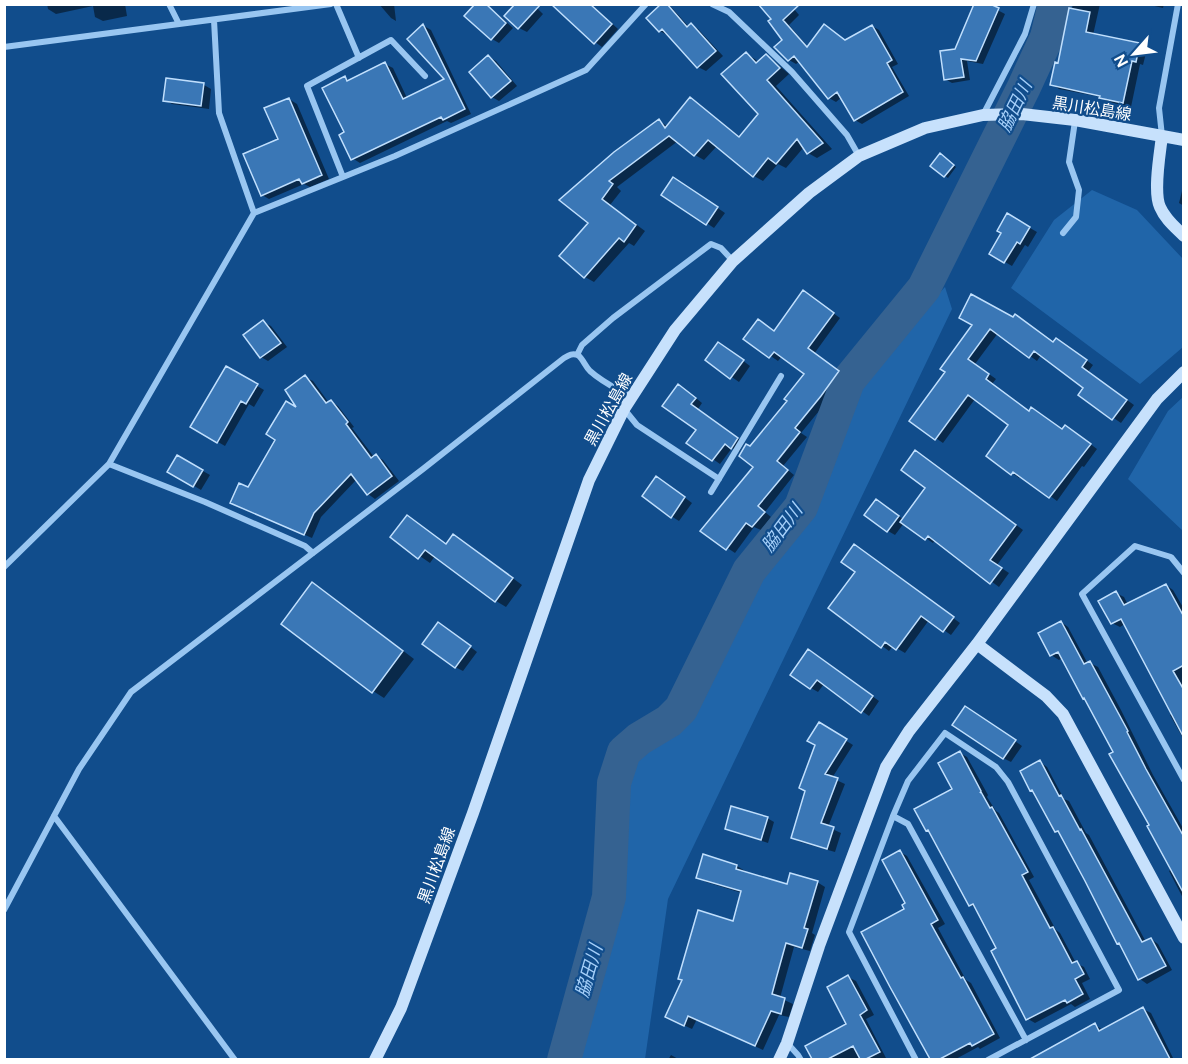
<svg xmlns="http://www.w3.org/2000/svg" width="1188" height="1064" font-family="'DM Sans','Noto Sans JP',sans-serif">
	<rect width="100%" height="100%" fill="#114d8c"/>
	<!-- green -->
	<path fill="#2065a9" d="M1092,190L1137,210L1183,259V347L1140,384L1011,288L1054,220Z
		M945,287L952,309L668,899L645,1059H571L615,897L625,761L682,719L853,386Z
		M1183,397V531L1128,479L1168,411Z"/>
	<!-- shadow -->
	<path fill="#0007" d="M47,4H125L127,16L103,21L95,17L93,6L56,14L48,9Z
		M379,4H394L396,21L391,18Z
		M486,4L513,28L499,43L492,39Z
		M533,4L543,14L527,32L519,28L506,16Z
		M562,4H591L618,29L602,47L595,42Z
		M667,4L672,8L689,27L691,25L698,29L723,56L706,71L698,67L668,34L667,35L660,31Z
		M790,4L799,15L789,25L808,47L846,41L872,26L879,30L898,64L892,67L909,96L862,124L855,120L842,97L836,102L829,98L800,61L796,64L789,60L776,47L784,40L770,22Z
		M986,4L1005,14L983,64L967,61L970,80L952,83L945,79L956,50Z
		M1073,4H1100L1093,35L1139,44L1147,49L1143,65L1140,64L1131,107L1108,102L1101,97L1059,89L1052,84L1059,65Z
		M1146,4H1164L1163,8Z
		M424,26L431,30L471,114L451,123L447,121L360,163L352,158L346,133L345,78L350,81L385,64L393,68L407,98L446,80Z
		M746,54L755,59L759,63L766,56L775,62L789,74L776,86L832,149L817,158L808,153L804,147L786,168L778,164L763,181L754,176L717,146L704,160L695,155L678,141L617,187L621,191L610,205L645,231L634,246L629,243L594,282L585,277L591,223L561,200L659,121L669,127L691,99L700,105L741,138L760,114Z
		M489,57L496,61L517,86L499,101L492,97Z
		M168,80L204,85L211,89L209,109L172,104L165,100Z
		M289,99L297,104L329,179L310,187L304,184L269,199L262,195L280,140Z
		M943,157L956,167L948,178L932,166Z
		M681,183L725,213L714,228L663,194Z
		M1184,183V206L1179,203Z
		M1007,215L1037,232L1028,247L1025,245L1012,266L991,254L1003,232Z
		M811,297L840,318L814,354L845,376L828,400L801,433L807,437L783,466L794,475L765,512L771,517L761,530L754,527L735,553L702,531L755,467L750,448L789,401L806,373L782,356L778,361L745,339L775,332Z
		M263,322L271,326L287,347L268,361L261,357Z
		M974,325L1054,343L1064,344L1093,365L1088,372L1134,405L1121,423L1080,395L1085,388L1041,355L1037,361L998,333L975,364L996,379L992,384L1030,412L1063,431H1073L1097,449L1084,467L1082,466L1057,501L1021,475L1019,478L1012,473L1010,425L975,399L943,443L911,421L947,372Z
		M726,348L750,366L739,382L707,360Z
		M227,368L264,390L254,407L249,404L225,446L192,427Z
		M305,377L313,381L329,403L331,401L338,406L354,427L352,428L374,457L376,456L383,460L399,481L375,499L368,494L357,479L321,517L312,538L239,506L248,489L301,411Z
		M686,390L702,403L698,409L744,443L739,452L732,448L720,464L688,442L698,430Z
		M923,456L1023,530L997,565L1009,573L999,587L935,540L933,543L904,523L895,535L888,531L884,505L904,520L927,488Z
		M178,457L210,475L201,490L169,471Z
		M664,482L692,503L679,521L671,516Z
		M392,537L447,545L464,542L522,585L506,607L496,601L435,556L430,563Z
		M861,550L960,623L951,635L929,620L905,653L893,646L889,651L830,608L857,572Z
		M313,584L324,591L414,659L384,698L373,691Z
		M1166,585L1173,590L1184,609V740L1170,715L1172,714L1125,624L1120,627L1112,623L1116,593L1124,597L1128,605Z
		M1061,622L1068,627L1088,664L1090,663L1098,667L1121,710L1153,775L1184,830V900L1169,871L1172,869L1115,752L1062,658L1059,660L1051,655Z
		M446,628L477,652L463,671L455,667Z
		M816,656L879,701L869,716L824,684L818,692L811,688Z
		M973,712L1022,746L1011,762L1003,758Z
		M819,724L853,745L832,778L845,784L828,827L841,833L835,852L800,842L792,837L807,791L817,745Z
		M960,753L967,757L988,795L987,797L996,811L999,813L1034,877L1029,880L1056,930L1060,933L1076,963L1084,967L1090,979L1082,983L1090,999L1075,1007L1071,1004L1035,1023L1028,1019L998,949L977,908L970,905L931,833L927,830L954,790Z
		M1040,762L1047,767L1064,799L1069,801L1086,833L1089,835L1146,942L1151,939L1158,944L1172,970L1147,984L1140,979L1122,945L1118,943L1061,834L1056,831L1035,792L1031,790Z
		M767,818L774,822L768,843L734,832L726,828Z
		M900,852L907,856L945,924L938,928L966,980L971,983L1000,1038L980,1049L978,1047L954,1060H932L863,932L906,910L907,904Z
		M737,866L745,871L744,873L788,886L817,882L825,887L812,933L815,935L810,951L794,947L780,998L793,1004L789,1017L779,1015L763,1050L697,1019L692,1029L675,1021L734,923L742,893L706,882L698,877Z
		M848,977L856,981L874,1015L866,1019L887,1060H814L807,1047L848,1025Z
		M1143,1009L1151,1013L1174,1060H1037L1095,1025L1103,1030Z
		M671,1055L680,1060H668Z"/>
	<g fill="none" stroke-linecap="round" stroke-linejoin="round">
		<!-- river -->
		<path stroke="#356291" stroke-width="34" d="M564,1060L609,897L614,783L624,752L639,739L669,721L681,709L749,571L801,507L848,381L924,288L1024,87L1047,37L1055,4"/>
	</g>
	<!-- building -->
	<path fill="#3a77b6" stroke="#c0dffd" stroke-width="1.5" d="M475,4H486L506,23L491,40L464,16Z
		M515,4H541L518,29L504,16Z
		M551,4H590L612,24L594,44Z
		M661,4H667L687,27L691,23L716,51L697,68L662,29L659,32L646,18Z
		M758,4H800L783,20L807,47L824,24L845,40L872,25L892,60L887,63L903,92L854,121L837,92L828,99L794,56L788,61L774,47L782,40L768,21L771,19Z
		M974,4H990L999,8L976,61L961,59L964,77L944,80L940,51L955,49Z
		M1069,8L1090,12L1086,32L1140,43L1136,62L1132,61L1123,103L1099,98L1100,96L1050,85L1055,62L1058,63Z
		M423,24L465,109L443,120L441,117L351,160L339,135L344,132L322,88L345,76L347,81L385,62L403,99L444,79L407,39Z
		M746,52L756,63L766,54L780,68L767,80L823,143L807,154L797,139L776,164L768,158L753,177L708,140L694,156L669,136L609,181L613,184L602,199L636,225L624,242L619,238L584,278L559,256L588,223L559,200L614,152L659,119L665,128L690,97L739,137L758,114L721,74Z
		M488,55L511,81L491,98L469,72Z
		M166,78L204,83L201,106L163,101Z
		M289,98L322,175L302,184L299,179L261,196L243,154L278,139L264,108Z
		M940,153L954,165L944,177L930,166Z
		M673,177L718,207L706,225L661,195Z
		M1007,213L1030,227L1020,244L1017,242L1004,263L989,254L1001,233L997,231Z
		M803,290L834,313L808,348L839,371L821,396L795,428L800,432L777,461L788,470L758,506L765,512L752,527L746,523L726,550L700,531L753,467L739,456L746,444L750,446L787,401L784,399L804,374L774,352L769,358L743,339L758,319L774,331Z
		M971,294L1013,317L1015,314L1053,342L1056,338L1087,360L1082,367L1127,400L1112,420L1078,395L1083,388L1034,351L1029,358L990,329L968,359L989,374L986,379L1029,411L1031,407L1062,429L1065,425L1091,444L1049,498L1013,472L1011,475L986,456L1008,425L968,395L935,440L909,421L945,372L940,369L972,325L959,318Z
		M263,320L281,343L260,358L243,335Z
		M718,342L744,360L730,379L705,360Z
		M226,366L258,384L246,404L241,401L217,443L190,427Z
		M305,375L326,403L331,400L348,422L346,424L371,458L376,454L392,476L367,495L351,474L314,513L304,535L230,503L239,483L248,487L275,440L266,434L286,401L296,407L285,390Z
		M678,384L696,398L691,404L738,438L731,449L725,444L712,461L686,443L696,430L662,406Z
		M915,450L1016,525L990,560L1002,568L990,584L928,536L925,540L900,522L925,488L901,470Z
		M177,455L203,470L193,487L167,472Z
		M656,476L685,497L671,518L642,496Z
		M876,499L899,516L887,532L864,515Z
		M407,515L446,544L453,534L513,578L495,602L425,550L418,559L390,537Z
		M854,544L954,617L943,632L921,616L896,650L885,642L881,648L828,608L855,572L841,562Z
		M312,582L403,651L372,693L281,624Z
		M1166,584L1184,617V665L1173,671L1184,690V738L1121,619L1111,624L1098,601L1116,591L1124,605Z
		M1061,621L1084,664L1090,661L1128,731L1127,732L1146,769L1184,837V894L1147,826L1149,825L1109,754L1113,752L1084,698L1083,699L1058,652L1050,656L1038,633Z
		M438,622L471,646L455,668L422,644Z
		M808,649L873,696L861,713L817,680L810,689L790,675Z
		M965,706L1016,740L1003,759L952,725Z
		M819,722L847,739L825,774L838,778L821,823L834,827L827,849L791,838L805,791L799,788L815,745L807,741Z
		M960,751L981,791L980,793L981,792L990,808L992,807L1028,872L1022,875L1050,928L1053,927L1072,963L1077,961L1084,974L1075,979L1083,994L1067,1003L1065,1000L1026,1020L991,951L996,948L973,904L969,906L928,830L926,831L914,809L952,789L938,763Z
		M1040,760L1059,796L1061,795L1080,830L1081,829L1142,942L1151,938L1166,966L1138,980L1119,943L1117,944L1085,881L1058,831L1055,832L1032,790L1030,791L1020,771Z
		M731,806L768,817L761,840L725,829Z
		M900,850L938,920L931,924L961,978L963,977L994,1034L972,1046L970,1043L940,1059H930L890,987L861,932L904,909L902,905L905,903L882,860Z
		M703,854L737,865L736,869L787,884L790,873L818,881L804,928L808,929L802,948L786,943L776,979L772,994L785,998L781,1014L771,1011L755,1046L688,1016L684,1026L665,1017L682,980L678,979L698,910L733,921L741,891L696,878Z
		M848,975L867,1010L860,1015L880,1052L866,1059H860L853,1046L828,1059H812L805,1046L846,1024L827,987Z
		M1143,1007L1170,1059H1030L1095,1023L1099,1031Z"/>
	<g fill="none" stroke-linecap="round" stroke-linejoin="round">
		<!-- street -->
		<path stroke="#99c6f1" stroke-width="6" d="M169,4L179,24
			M336,4L359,58
			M712,4L729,12L792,72L847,135L859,156
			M214,20L219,113L254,213
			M4,47L331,4
			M983,115L1025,34L1034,4
			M1162,136L1159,108L1178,4
			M343,177L307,86L391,40L425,76
			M1063,233L1076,217L1079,190L1069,162L1075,121
			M577,355L582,345L613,318L711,244L721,248L733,261
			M624,409L637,425L719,479
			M109,464L254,213L395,156L586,70L646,4
			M711,492L781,376
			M4,567L109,464L205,502L305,546L313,553
			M1184,573L1171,557L1135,546L1082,594L1184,780
			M54,816L235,1060
			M893,816L849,932L916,1060
			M4,910L79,769L131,692L423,469L564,358C569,355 572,353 578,355C583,359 585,366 590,371C602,382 617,389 631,397
			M788,1044L798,1055L801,1060
			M988,1060L1119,990L1008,782L996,767L945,733L908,781L893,816L908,824L1026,1040"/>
		<!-- secondary -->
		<path stroke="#c7e1fc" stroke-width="12" d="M1162,136C1160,153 1153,192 1160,207C1165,219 1175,227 1184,236
			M977,644L1046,696L1063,714L1184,938
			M375,1060L401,1008L473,813L589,480L624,409L675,330L733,261L809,193L859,156L925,128L983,115L1022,114L1075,120L1184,140
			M779,1060L787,1043L819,946L886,767L909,731L977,644L1157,399L1184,372"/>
	</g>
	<g text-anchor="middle" stroke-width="4.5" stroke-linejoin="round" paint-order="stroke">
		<!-- street labels -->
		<g font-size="16" fill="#fff" stroke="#114d8c">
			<text transform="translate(1092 108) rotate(9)" y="6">黒川松島線</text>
			<text transform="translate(608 409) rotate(-61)" y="6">黒川松島線</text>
			<text transform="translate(436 865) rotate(-70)" y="6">黒川松島線</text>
		</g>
		<!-- water labels -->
		<g font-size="18" font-style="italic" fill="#a5cff9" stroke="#114d8c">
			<text transform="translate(1015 106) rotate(-64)" y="6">脇田川</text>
			<text transform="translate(782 528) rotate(-53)" y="6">脇田川</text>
			<text transform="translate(589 971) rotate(-74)" y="6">脇田川</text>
		</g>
	</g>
	<!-- border -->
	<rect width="1188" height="1064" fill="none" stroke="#ffffff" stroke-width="12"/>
	<!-- north arrow -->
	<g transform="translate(1134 54) rotate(242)" stroke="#114d8c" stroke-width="4.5" paint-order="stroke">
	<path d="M0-4.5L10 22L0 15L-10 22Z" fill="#ffffff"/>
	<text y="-9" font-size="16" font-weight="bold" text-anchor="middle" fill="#ffffff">N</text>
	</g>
</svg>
